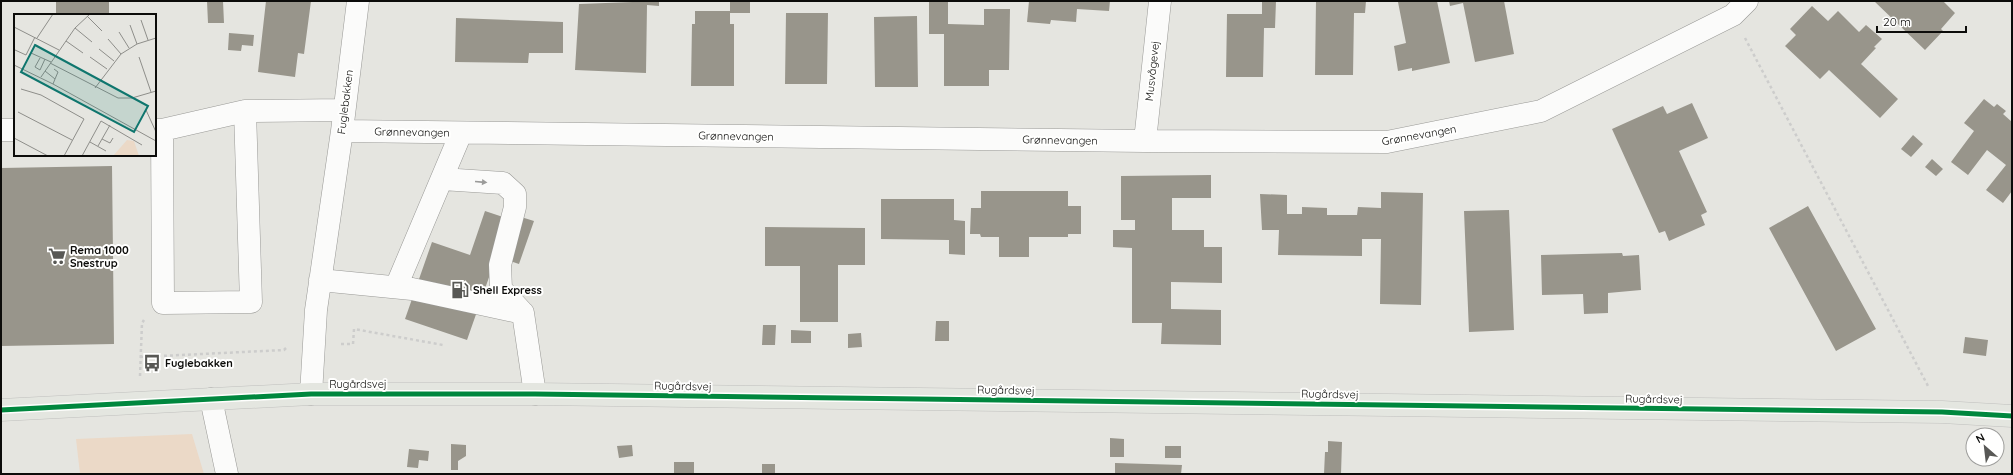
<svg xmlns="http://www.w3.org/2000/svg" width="2013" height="475" font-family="Quicksand,sans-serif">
	<rect width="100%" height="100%" fill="#e5e5e0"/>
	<!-- green -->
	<path fill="#ebd9c7" d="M192,434L204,474H80L76,439Z"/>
	<!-- building -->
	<path fill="#98958b" d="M56,1H109V15H56Z
		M207,1H223L224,23H208Z
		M266,1H311L304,54L298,53L295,77L258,72Z
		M659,1V6L647,5L646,73L575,70L579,4Z
		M730,1H750V13H730V24H734V86H691L692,24H695V11H730Z
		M929,1H948V24L984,25V9H1010L1009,70H989V86H944V34H929Z
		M1029,1H1110L1109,11L1077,9L1076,22L1051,20L1050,24L1027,22Z
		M1262,1H1276L1275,28H1264L1263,77H1226L1227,14H1262Z
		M1316,1H1366L1365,13H1354L1353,75H1315Z
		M1404,1H1437L1450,63L1412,71V68L1398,71L1394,46L1406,43L1398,2Z
		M1449,1H1504L1514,54L1475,62L1463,3L1450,6Z
		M1874,1H1943L1955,13L1941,29L1943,31L1925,50Z
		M1812,6L1828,21L1838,11L1859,32L1866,25L1882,39L1874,47L1876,48L1861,64L1898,99L1880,118L1829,70L1820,79L1785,46L1796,35L1790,29Z
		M786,13H828L827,84H785Z
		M917,16L918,87H875L874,17Z
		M456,18L563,22V53H529L528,63L455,62Z
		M229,33L254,35L253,46L242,45L241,51L228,50Z
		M1984,99L1994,107L1997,104L2006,111L2003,114L2012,122V191L2003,203L1986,190L2006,165L1987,150L1968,175L1951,162L1974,131L1964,123Z
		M1692,103L1708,138L1679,151L1707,212L1701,215L1705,225L1669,241L1665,231L1659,233L1612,129L1663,106L1667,114Z
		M1913,135L1923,144L1911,157L1901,149Z
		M1932,159L1943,169L1936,176L1925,167Z
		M112,166L114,344L1,346V168Z
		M1211,175V198H1172V230H1204V247H1222V283L1171,282V309L1221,310V345L1161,344L1162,323H1132V248L1113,247V230H1135V220H1121V176Z
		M981,191H1068V206H1081V234H1068V237H1029V257H999V237H981L980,234H970L971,208H981Z
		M1381,192L1423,193L1421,305L1380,304L1381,239H1362V256L1278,255L1279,230H1262L1260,194L1287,195V214H1302V207L1327,208V215H1357L1358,207L1381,208Z
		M881,199H954V220L965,221V255L949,254V240L881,239Z
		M1808,206L1876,329L1836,351L1769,228Z
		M1509,210L1514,330L1469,332L1464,211Z
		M485,211L503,217L505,212L534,221L519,264L510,261L494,263L467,340L405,319L432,242L470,255Z
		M765,227L865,228V265H838V322H800V266H765Z
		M1622,253L1623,256L1639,255L1641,290L1608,293V313L1584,314L1583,294L1542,295L1541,255Z
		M936,321H949V341H935Z
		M763,325H776L775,345H762Z
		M791,330L811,331V343H791Z
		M861,333L862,347L848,348V334Z
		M1965,337L1988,340L1986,356L1963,353Z
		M1110,438L1124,439V457H1110Z
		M1328,441L1342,442L1341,474H1324L1325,452H1328Z
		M451,444L466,445V456L458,461V470H451Z
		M632,445L633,456L619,458L617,446Z
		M1165,446H1181V458H1165Z
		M409,449L429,451L428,461L419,460L418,468L407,467Z
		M674,462H694V474H674Z
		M1115,463L1182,465L1181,474H1115Z
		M762,464H775V474H762Z"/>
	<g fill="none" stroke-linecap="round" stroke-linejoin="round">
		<!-- minor casing -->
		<g stroke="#999996" stroke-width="23">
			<path id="minor" d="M1,130H15
				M155,130H162L245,111L344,110
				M162,130L163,303L251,302L245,111
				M342,131L1145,141L1387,142L1541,111L1733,15L1747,1
				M1145,141L1160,1
				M442,179L503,183L515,194V207L500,265L501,289L523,313
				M320,280L412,289L523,313L535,394
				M396,287L461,133
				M311,394L316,310L342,131L358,1
				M211,399L227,474"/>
		</g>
		<!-- major casing -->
		<g stroke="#c0c0be" stroke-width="23">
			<path id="major" d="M1,410L311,394H535L1942,412L2012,416"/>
		</g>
		<!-- path -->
		<path stroke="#cdcdcc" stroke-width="2.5" stroke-dasharray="3 3" stroke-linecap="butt" d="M1745,38L1928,386
			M341,344H353L354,329L443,345
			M140,357L284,350L287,347
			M140,376L142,323L144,320"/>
		<!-- minor -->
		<use href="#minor" stroke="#fbfbfa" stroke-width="22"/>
		<!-- major -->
		<use href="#major" stroke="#e4e6e0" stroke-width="22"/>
		<!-- cycleway casing -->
		<g stroke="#fffffe" stroke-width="8">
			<path id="cycleway" d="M1,410L311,394H535L1942,412L2012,416"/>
		</g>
		<!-- cycleway -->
		<use href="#cycleway" stroke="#00873e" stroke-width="5"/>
	</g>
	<!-- one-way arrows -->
	<defs><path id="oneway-solid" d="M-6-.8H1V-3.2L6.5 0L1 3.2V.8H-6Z"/></defs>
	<use fill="#9b9b9a" href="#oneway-solid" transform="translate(481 182) rotate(5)"/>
	<!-- icons -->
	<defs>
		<g id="supermarket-bare" transform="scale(1.38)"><path d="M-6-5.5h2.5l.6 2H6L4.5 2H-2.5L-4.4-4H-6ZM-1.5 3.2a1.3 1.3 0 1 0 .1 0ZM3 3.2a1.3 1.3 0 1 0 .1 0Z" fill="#585855" stroke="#fffffe" stroke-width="2.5" paint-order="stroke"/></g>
		<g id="fuel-bare" transform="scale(1.38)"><path d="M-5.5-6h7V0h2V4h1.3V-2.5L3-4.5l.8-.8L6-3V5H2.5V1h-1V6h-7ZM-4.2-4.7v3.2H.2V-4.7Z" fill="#585855" stroke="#fffffe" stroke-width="2.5" paint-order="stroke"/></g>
		<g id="bus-bare" transform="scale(1.38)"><path d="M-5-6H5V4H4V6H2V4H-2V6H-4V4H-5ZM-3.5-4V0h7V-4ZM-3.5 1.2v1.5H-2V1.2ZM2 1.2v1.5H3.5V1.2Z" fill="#585855" stroke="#fffffe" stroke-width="2.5" paint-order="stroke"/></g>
	</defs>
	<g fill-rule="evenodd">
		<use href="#supermarket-bare" x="57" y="256"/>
		<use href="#fuel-bare" x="460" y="290"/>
		<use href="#bus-bare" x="152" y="363"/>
	</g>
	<g text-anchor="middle" stroke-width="4" stroke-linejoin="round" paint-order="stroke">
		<!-- street labels -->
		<g font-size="11" fill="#0c0c0a" stroke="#fffffe">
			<text transform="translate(1152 71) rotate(-84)" y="4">Musvågevej</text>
			<text transform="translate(345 102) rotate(-83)" y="4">Fuglebakken</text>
			<text transform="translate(412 132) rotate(1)" y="4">Grønnevangen</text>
			<text transform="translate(1419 135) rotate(-10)" y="4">Grønnevangen</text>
			<text transform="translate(736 136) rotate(1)" y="4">Grønnevangen</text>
			<text transform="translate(1060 140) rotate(1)" y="4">Grønnevangen</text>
			<text x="358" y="388">Rugårdsvej</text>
			<text transform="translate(683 386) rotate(1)" y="4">Rugårdsvej</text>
			<text transform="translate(1006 390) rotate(1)" y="4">Rugårdsvej</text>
			<text transform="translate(1330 394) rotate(1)" y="4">Rugårdsvej</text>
			<text transform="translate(1654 399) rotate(1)" y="4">Rugårdsvej</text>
		</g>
		<!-- poi labels -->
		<g font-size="11" font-weight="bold" fill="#0c0c0a" stroke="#fffffe" text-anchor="start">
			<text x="70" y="254">Rema 1000<tspan x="70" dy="13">Snestrup</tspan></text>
			<text x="473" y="294">Shell Express</text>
			<text x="165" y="367">Fuglebakken</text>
		</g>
	</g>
	<!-- overview -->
	<g transform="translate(14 14)">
		<rect width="142" height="142" fill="#e5e5e0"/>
		<path d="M113,126L120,127L125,142H129H99Z" fill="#ebd9c7"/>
		<path fill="none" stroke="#8e8e8a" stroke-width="1" d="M73,2L88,17M127,6L134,26M116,11L123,30M0,13L45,36M61,14L78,28M105,18L115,34M23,24L39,0M94,25L107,40M52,27L69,39M85,35L100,47M1,36L12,41L21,23M17,39L37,48M76,43L93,55M125,43L137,78M26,44L21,53L26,56L31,45M36,49L104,84H118L142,77M0,51L39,70L142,127M40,55L44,58L41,65M31,57L41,65L39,70M27,63L61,14L76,0M81,74L107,40L123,30L142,24M7,75L27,81L70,105L50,142M132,96L142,118M4,98L58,126M0,124L34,142M88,125L96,129L99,124M76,128L92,137M84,132L96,111M68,142L87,107L128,131"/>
		<path fill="#0f766e" fill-opacity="0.15" stroke="#0f766e" stroke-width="2" d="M21,31L134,92L120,118L7,58Z"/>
		<rect width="142" height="142" fill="none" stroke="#0c0c0a" stroke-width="2"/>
	</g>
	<!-- border -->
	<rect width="2013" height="475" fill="none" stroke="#0c0c0a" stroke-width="4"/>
	<!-- north arrow -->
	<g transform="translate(1985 447) rotate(332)"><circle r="19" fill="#fffffe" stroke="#9e9e9c"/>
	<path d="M0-3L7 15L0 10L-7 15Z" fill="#585855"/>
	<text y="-6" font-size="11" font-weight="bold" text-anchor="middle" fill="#0c0c0a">N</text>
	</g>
	<!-- scale -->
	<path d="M1877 26v6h89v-6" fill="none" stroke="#0c0c0a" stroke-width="2"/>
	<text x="1883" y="26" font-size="12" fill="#0c0c0a" stroke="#fffffe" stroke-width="3" paint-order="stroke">20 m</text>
</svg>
